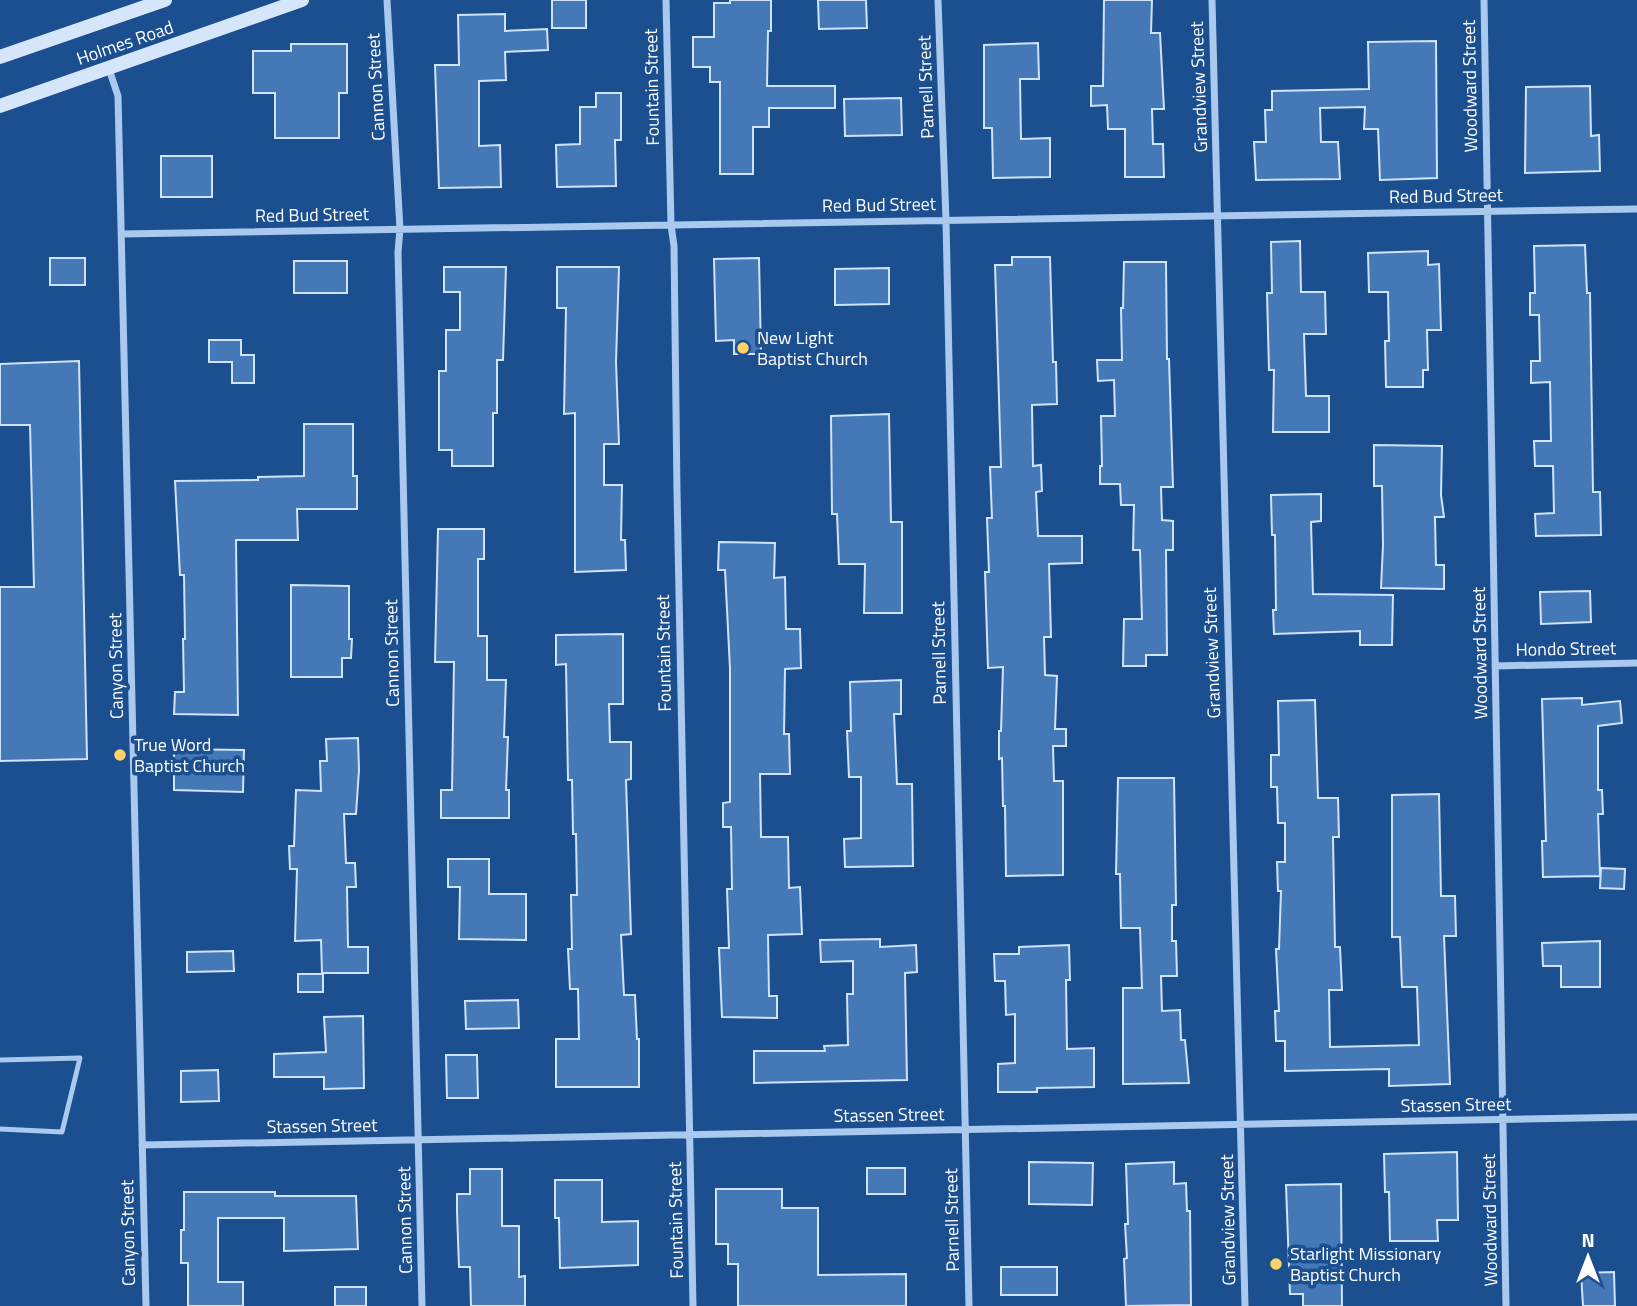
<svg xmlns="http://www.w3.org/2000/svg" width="1637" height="1306" font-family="'Titillium Web',sans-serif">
	<rect width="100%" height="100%" fill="#1b4f8f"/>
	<!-- building -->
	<path fill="#4478b7" stroke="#cfe3fa" stroke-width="2" d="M552,0H586V28H552Z
		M730,0H771V31H768L767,86H835V108H769V127H753V174H720V82H710V67H693V37H714V3H730Z
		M818,0H866L867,28L819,29Z
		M1104,0H1152L1151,33H1160L1164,109H1152L1153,144H1163L1164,177H1125V129H1108L1107,105L1091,106V86H1103Z
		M505,14V31L547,29L548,50L505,52L506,80L479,81V146L500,145L501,187L439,188L435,65H459L458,15Z
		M1436,41L1437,178L1380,180L1378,129H1364L1365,107L1320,108L1321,142H1338L1340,179L1256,180L1254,142H1266L1265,110H1272V91L1369,89L1368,42Z
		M1038,43L1039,79H1020L1021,139L1050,138V177L993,178L992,128H984V45Z
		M291,44H347V93H339V138H275V93H253V51H291Z
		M1590,86L1591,136L1599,135L1600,171L1525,173L1526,87Z
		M596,93H621V140H615L616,186L557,187L556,145L580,144V107H596Z
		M901,98L902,135L845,136L844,99Z
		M161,156H212V197H161Z
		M1300,241L1301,292H1325L1326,334H1304L1306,396H1329V432H1273L1274,370H1269L1267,293H1272L1271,242Z
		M1585,245L1587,293H1590L1593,492H1600L1601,535L1536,536L1535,514L1554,513L1553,466H1535L1534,441H1551L1550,382L1531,383V361H1540L1539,315H1530V293H1535L1534,246Z
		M1428,251V265L1439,264L1441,330H1427L1428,370H1423V387H1386L1385,341H1389L1388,292H1369L1368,253Z
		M1012,257H1050L1053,362H1056L1057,404L1032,405L1033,466L1041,465L1042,491L1036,492L1038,536H1082V563L1049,564L1051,637H1044L1045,675L1057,676L1055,729H1066V746H1053L1054,781H1063V875L1006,876L1005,806H1003L1002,758L999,759V731H1001L1003,667L988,668L985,572H989L987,518H992L990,467H1001L995,265H1012Z
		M50,258H85V285H50Z
		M759,258L761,354H734V340L716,341L714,259Z
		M294,261H347V293H294Z
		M1124,262H1166L1167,359H1169L1173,487H1161L1162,520L1173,521V550H1166L1167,655H1146V666H1123L1124,619H1142L1140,550H1133L1134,505H1121L1120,484H1100V466H1102L1101,416H1115L1114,380L1098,381L1097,360H1122L1121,308H1123Z
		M444,267H506L503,360H497V413H493V466H452V450H439V371H446V330H460V292H444Z
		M557,267H619L616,362L619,444H604V485H622L621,540H625L626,570L575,572V413L564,414L566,308H557Z
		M889,268V304L835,305V269Z
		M209,340H241V355H254V383H232V362H209Z
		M79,361L87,759L0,761V587H34L30,425H0V364Z
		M889,414L891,522H902V613H864L865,564H839L837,514H832L831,416Z
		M304,424H353V476H357V509H297L298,540H236L238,715L174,714L175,692H184L183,639H185L184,575H180L175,481L258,480V477L304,476Z
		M1374,445L1442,446L1441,495L1444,517H1435L1436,565H1444V589L1381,588L1383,545L1382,486H1374Z
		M1321,494V521L1311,522L1313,594L1393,595L1392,645H1360V631L1274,634L1273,610H1276L1275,535H1272L1271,495Z
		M438,529H484V559H478V636H487V680H506L504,737H508L506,790H509V818H441V790H452L454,662H435Z
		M719,542L775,543L774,578L785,577L786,629H800L801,668L785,669L784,734H789L790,774H760L761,837H788L789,888L800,887L802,934L768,935L769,996H777V1018L722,1017L719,948H729L727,889H732L731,827H723V803L730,802V669L725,570H718Z
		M291,585L349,586V639H352L351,658H342V677H291Z
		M1590,591L1591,622L1541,624L1540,592Z
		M623,634V704H609L610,742H631V779L626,780L631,934L621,935L624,995H635L637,1039H639V1087H556V1039H579L578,989H570L568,949H572L571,895H577L576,834H573L572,780H568L566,664L556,665V635Z
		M901,680V714H894L897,784H912L913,866L845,867L844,839L861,838V777H849L847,731H851L850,682Z
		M1582,698V705L1620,701L1622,723L1598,726V790H1602L1603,814H1598L1600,876L1543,877L1542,841H1546L1542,699Z
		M1315,700L1318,798H1338L1339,837H1333L1335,947H1340L1342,990H1329L1330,1047L1419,1045L1417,987H1402L1400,937H1392V795L1439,794L1441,896H1455L1456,936H1444L1450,1084L1389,1086V1069L1285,1071V1041H1276L1275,1011H1279L1276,949H1279L1281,891H1278L1277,862H1285V823H1278L1277,787H1271V755H1279L1278,701Z
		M358,738L359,770L356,814H344L346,863H355L356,887H347L348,947H368V973H322L321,940L295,941L297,869H290L289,846H294L296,790L321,791L320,761H327L326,739Z
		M174,749L244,750L243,792L174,790Z
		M1118,778H1174L1176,905H1172V941H1176L1177,976H1161L1162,1011L1180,1010L1181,1040H1185L1189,1083L1123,1084V988H1142L1140,928H1121L1120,874H1116Z
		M448,859H489V894H526V940L459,939L460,887H448Z
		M1601,868L1625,869L1624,889L1600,888Z
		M880,939V947L916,945L917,972L905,973L907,1080L754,1083V1051H825L824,1046L848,1045L847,994H853V961L821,962L820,940Z
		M1600,941V987H1561V966H1543L1542,943Z
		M1069,945L1070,980H1066L1067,1049L1094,1048V1087L1037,1088V1092H998V1064L1015,1063V1014L1006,1015L1005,981H995L994,954H1019V947Z
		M233,951L234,971L187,972V952Z
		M298,974H323V992H298Z
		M518,1000L519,1028L466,1029L465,1001Z
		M363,1016L364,1088L324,1089V1077H274V1054L326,1052L324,1017Z
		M446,1055H477L478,1098H447Z
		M218,1070L219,1101L181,1102V1071Z
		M1457,1152L1458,1220H1437L1438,1241H1390L1389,1192H1385L1384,1154Z
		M1029,1162L1093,1163L1092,1205L1029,1204Z
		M1174,1162V1184L1186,1183L1187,1211H1190L1191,1305L1126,1306L1124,1259L1127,1258L1125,1224H1128L1126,1164Z
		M867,1168H905V1194H867Z
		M470,1169H502V1226H519V1277L525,1276V1306H471L470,1267H459L457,1212V1194H470Z
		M555,1180H602V1222L638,1221V1265L560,1268L559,1218H555Z
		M1341,1184L1342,1306H1303V1294H1290L1286,1185Z
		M716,1189H782V1208H818V1275L906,1274V1306H738V1264H728V1244H716Z
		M184,1192H275V1196H356L358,1249L284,1251V1218H218V1282H243V1306H188V1263H181V1230H184Z
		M1001,1267H1057V1295H1001Z
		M1614,1272L1615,1306H1583L1581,1273Z
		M335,1287H366V1306H335Z"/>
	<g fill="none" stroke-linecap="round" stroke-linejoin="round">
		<!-- lane -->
		<path stroke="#a9c9ee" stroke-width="5" d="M0,1060L80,1058L62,1132L0,1129"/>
		<!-- street -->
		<path stroke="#a9c9ee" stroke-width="7" d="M387,0L400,229L398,252L422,1306
			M666,0L671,225L674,246L677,491L693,1306
			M938,0L946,220L969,1306
			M1212,0L1245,1306
			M1484,0L1506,1306
			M109,69L118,96L146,1306
			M122,234L1637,209
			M1495,666L1637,663
			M142,1145L1637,1117"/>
		<!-- secondary -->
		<path stroke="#d6e6fa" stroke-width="14" d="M0,57L165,0
			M0,106L302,0"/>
	</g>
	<!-- markers -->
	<g fill="#ffd166" stroke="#1b4f8f" stroke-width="2.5">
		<circle cx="743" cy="348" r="7"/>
		<circle cx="120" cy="755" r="7"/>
		<circle cx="1276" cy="1264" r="7"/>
	</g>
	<g text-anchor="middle" stroke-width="7" stroke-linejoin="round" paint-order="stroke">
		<!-- street labels -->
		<g font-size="18" fill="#fff" stroke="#1b4f8f">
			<text transform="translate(125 43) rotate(-19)" y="6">Holmes Road</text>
			<text transform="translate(1470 86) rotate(-91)" y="6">Woodward Street</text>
			<text transform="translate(376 87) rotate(-93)" y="6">Cannon Street</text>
			<text transform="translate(652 87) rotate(-91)" y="6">Fountain Street</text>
			<text transform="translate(926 87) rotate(-92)" y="6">Parnell Street</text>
			<text transform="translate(1199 87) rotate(-92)" y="6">Grandview Street</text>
			<text transform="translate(1446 196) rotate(-1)" y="6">Red Bud Street</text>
			<text transform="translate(879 205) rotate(-1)" y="6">Red Bud Street</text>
			<text transform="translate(312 215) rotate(-1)" y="6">Red Bud Street</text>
			<text transform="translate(1566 649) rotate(-1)" y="6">Hondo Street</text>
			<text transform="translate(392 653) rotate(-91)" y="6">Cannon Street</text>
			<text transform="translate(664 653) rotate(-91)" y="6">Fountain Street</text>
			<text transform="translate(939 653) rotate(-91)" y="6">Parnell Street</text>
			<text transform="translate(1212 653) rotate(-92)" y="6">Grandview Street</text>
			<text transform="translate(1480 653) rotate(-91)" y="6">Woodward Street</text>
			<text transform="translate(116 666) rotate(-91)" y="6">Canyon Street</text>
			<text transform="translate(1456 1105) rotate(-1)" y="6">Stassen Street</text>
			<text transform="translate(889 1115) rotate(-1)" y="6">Stassen Street</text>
			<text transform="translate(322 1126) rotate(-1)" y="6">Stassen Street</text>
			<text transform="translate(405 1220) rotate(-91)" y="6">Cannon Street</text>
			<text transform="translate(676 1220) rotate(-91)" y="6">Fountain Street</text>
			<text transform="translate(952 1220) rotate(-91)" y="6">Parnell Street</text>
			<text transform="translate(1228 1220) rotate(-91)" y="6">Grandview Street</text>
			<text transform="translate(1490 1220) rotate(-91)" y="6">Woodward Street</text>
			<text transform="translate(128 1233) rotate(-91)" y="6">Canyon Street</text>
		</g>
		<!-- poi labels -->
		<g font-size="18" fill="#fff" stroke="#1b4f8f" text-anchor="start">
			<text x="757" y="344">New Light<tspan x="757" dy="21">Baptist Church</tspan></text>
			<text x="134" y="751">True Word<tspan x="134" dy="21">Baptist Church</tspan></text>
			<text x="1290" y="1260">Starlight Missionary<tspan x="1290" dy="21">Baptist Church</tspan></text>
		</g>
	</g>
	<!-- north arrow -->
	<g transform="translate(1588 1257)" stroke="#1b4f8f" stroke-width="5" paint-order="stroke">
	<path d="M0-5L12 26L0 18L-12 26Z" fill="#ffffff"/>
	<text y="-10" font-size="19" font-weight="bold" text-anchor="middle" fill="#ffffff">N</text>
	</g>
</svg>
